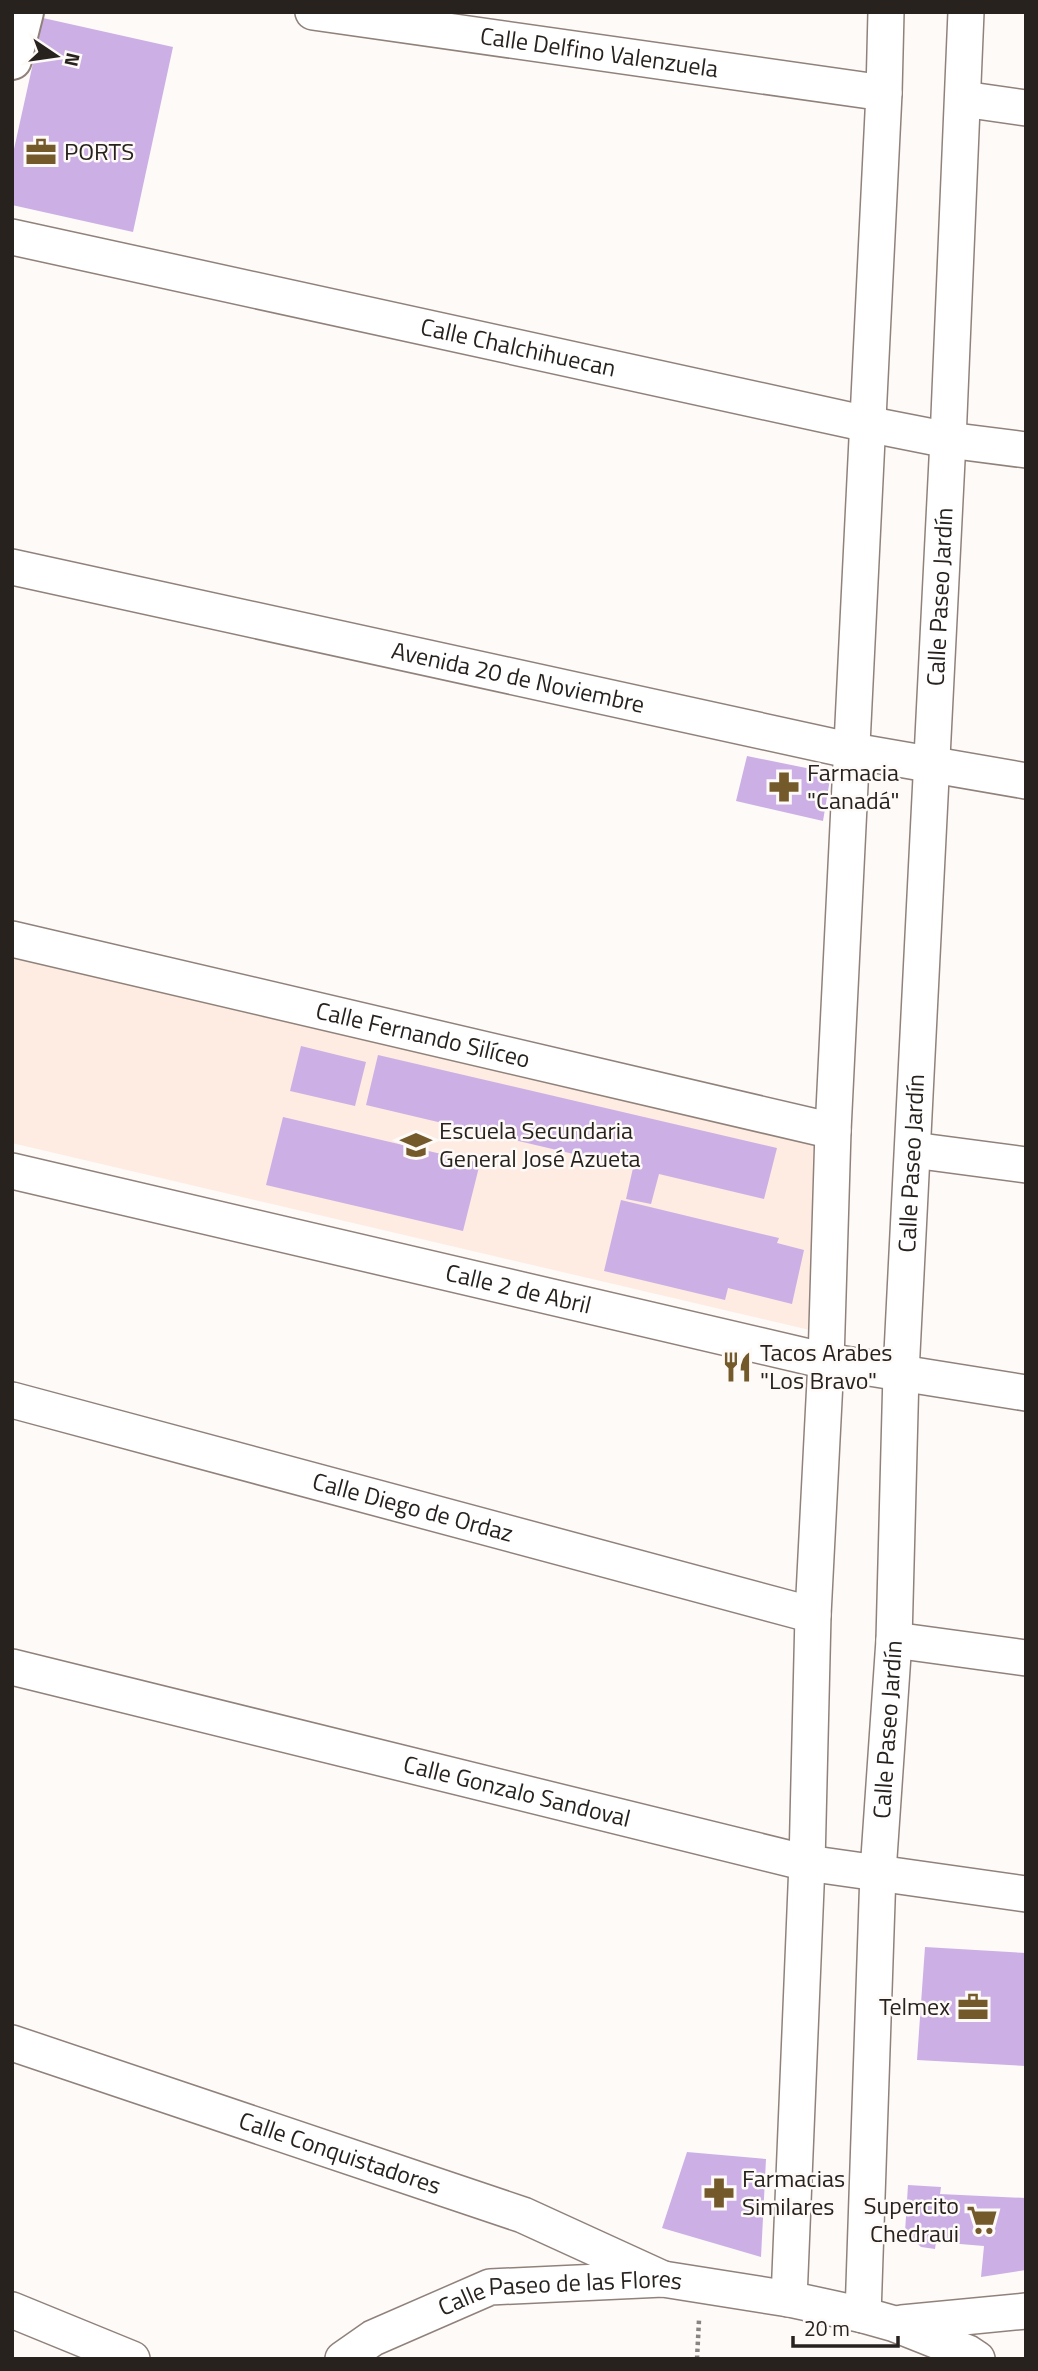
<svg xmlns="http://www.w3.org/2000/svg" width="1038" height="2371" font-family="'Titillium Web',sans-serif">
	<rect width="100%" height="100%" fill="#fdfaf8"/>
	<!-- built -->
	<path fill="#feebe2" d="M12,958L820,1147L810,1330L12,1143Z"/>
	<!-- building -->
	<path fill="#ccb0e5" d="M43,18L173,47L133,232L12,205V158Z
		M747,756L831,773L823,821L736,801Z
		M301,1046L366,1062L355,1106L290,1091Z
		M378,1055L777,1148L764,1199L659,1174L651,1204L626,1199L633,1168L366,1105Z
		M283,1117L480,1163L463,1231L266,1185Z
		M621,1200L779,1238L777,1243L804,1250L792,1304L728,1288L725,1300L604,1271Z
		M925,1947L1026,1953V2066L917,2060Z
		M687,2152L766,2159L761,2257L662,2228Z
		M908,2185L941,2187L940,2194L1026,2198V2270L981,2277L984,2246L936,2242L935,2249L921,2247L905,2232Z"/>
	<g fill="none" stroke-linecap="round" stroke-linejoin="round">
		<!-- minor casing -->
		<g stroke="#90827b" stroke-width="38">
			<g id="minor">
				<path id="s1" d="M313,12L884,93"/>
				<path d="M963,99L1026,108"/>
				<path id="s2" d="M12,237L867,424L948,440L1026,450"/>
				<path id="s3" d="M12,567L853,751L1026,781"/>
				<path id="s4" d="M12,939L833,1131"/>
				<path d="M913,1150L1026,1165"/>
				<path id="s5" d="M12,1171L826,1361L1026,1393"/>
				<path id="s6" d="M12,1400L813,1615"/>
				<path d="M894,1640L1026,1658"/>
				<path id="s7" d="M12,1667L807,1863L1026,1894"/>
				<path id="s8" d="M12,2043L523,2215L663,2279"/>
				<path d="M789,2299L807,1863L813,1615L826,1361L833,1131L884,93L886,12"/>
				<path d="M12,2310L132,2359"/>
				<path id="s9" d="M863,2315L878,1872L894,1640L901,1373L948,440L966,12"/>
				<path d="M902,2323L1026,2311"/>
				<path id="s10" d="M343,2359L373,2338L490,2287L663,2279L789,2299L863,2315L895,2324L968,2353L977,2359"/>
			</g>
		</g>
		<!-- secondary casing -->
		<g stroke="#90827b" stroke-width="42">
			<path id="secondary" d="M12,60L24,12"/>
		</g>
		<!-- path -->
		<path stroke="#898482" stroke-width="4.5" stroke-dasharray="3.5 3.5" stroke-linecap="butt" d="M697,2359L699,2320"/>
		<!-- minor -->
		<use href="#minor" stroke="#fff" stroke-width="35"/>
		<!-- secondary -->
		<use href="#secondary" stroke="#fff" stroke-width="38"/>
	</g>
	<!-- icons -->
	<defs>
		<g id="office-bare" transform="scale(2.415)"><path d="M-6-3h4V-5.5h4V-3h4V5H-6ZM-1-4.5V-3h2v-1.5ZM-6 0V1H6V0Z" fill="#74592b" stroke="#fdfaf8" stroke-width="2.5" paint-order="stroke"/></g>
		<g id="pharmacy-bare" transform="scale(2.415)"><path d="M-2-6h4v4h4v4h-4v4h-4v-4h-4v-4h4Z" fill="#74592b" stroke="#fdfaf8" stroke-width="2.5" paint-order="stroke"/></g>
		<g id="school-bare" transform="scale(2.415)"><path d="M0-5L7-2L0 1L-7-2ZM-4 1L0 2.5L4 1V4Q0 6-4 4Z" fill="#74592b" stroke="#fdfaf8" stroke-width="2.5" paint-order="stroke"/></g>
		<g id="restaurant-bare" transform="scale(2.415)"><path d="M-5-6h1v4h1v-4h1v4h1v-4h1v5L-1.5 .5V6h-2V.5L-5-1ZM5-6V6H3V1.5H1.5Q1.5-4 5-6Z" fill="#74592b" stroke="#fdfaf8" stroke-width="2.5" paint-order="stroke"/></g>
		<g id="supermarket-bare" transform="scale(2.415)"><path d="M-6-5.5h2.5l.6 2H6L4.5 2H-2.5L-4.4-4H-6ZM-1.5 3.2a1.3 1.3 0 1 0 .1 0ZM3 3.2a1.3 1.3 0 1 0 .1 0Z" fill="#74592b" stroke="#fdfaf8" stroke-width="2.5" paint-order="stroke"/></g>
	</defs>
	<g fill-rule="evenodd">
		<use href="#office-bare" x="41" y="152"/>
		<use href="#pharmacy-bare" x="784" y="787"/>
		<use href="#school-bare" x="416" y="1145"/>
		<use href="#restaurant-bare" x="737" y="1367"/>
		<use href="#office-bare" x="973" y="2007"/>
		<use href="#pharmacy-bare" x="719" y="2193"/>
		<use href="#supermarket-bare" x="982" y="2220"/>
	</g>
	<g text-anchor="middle" stroke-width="5" stroke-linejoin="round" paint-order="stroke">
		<!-- street labels -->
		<g font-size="24" fill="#28221f" stroke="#fdfaf8">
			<text dy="8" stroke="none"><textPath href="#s1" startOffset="289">Calle Delfino Valenzuela</textPath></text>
			<text dy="8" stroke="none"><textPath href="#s2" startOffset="518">Calle Chalchihuecan</textPath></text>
			<text dy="8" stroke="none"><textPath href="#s9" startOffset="1720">Calle Paseo Jardín</textPath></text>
			<text dy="8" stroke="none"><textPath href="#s3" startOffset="518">Avenida 20 de Noviembre</textPath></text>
			<text dy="8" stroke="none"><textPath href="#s4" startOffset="422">Calle Fernando Silíceo</textPath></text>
			<text dy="8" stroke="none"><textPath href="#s9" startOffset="1153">Calle Paseo Jardín</textPath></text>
			<text dy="8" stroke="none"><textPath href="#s5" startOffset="520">Calle 2 de Abril</textPath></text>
			<text dy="8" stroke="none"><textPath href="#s6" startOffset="415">Calle Diego de Ordaz</textPath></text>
			<text dy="8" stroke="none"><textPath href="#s9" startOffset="586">Calle Paseo Jardín</textPath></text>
			<text dy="8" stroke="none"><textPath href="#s7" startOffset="520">Calle Gonzalo Sandoval</textPath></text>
			<text dy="8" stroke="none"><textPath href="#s8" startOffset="346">Calle Conquistadores</textPath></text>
			<text dy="8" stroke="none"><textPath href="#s10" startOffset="233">Calle Paseo de las Flores</textPath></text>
		</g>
		<!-- poi labels -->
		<g font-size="24" fill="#28221f" stroke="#fdfaf8" text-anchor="start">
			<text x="64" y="160">PORTS</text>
			<text x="807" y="781">Farmacia<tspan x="807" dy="28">"Canadá"</tspan></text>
			<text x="439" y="1139">Escuela Secundaria<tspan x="439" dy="28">General José Azueta</tspan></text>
			<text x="760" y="1361">Tacos Arabes<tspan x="760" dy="28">"Los Bravo"</tspan></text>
			<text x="950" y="2015" text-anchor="end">Telmex</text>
			<text x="742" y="2187">Farmacias<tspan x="742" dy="28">Similares</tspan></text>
			<text x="959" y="2214" text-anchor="end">Supercito<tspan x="959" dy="28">Chedraui</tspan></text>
		</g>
	</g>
	<!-- border -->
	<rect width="1038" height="2371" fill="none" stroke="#28221f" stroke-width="28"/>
	<!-- north arrow -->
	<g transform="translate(56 56) rotate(103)" stroke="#fdfaf8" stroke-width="5" paint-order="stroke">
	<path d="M0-5L12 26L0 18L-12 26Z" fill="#28221f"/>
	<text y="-10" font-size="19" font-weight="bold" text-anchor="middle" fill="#28221f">N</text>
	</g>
	<!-- scale -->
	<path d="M793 2336v10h105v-10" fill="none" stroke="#28221f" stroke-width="3.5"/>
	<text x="804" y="2336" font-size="21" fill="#28221f" stroke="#fdfaf8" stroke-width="5" paint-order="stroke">20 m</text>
</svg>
